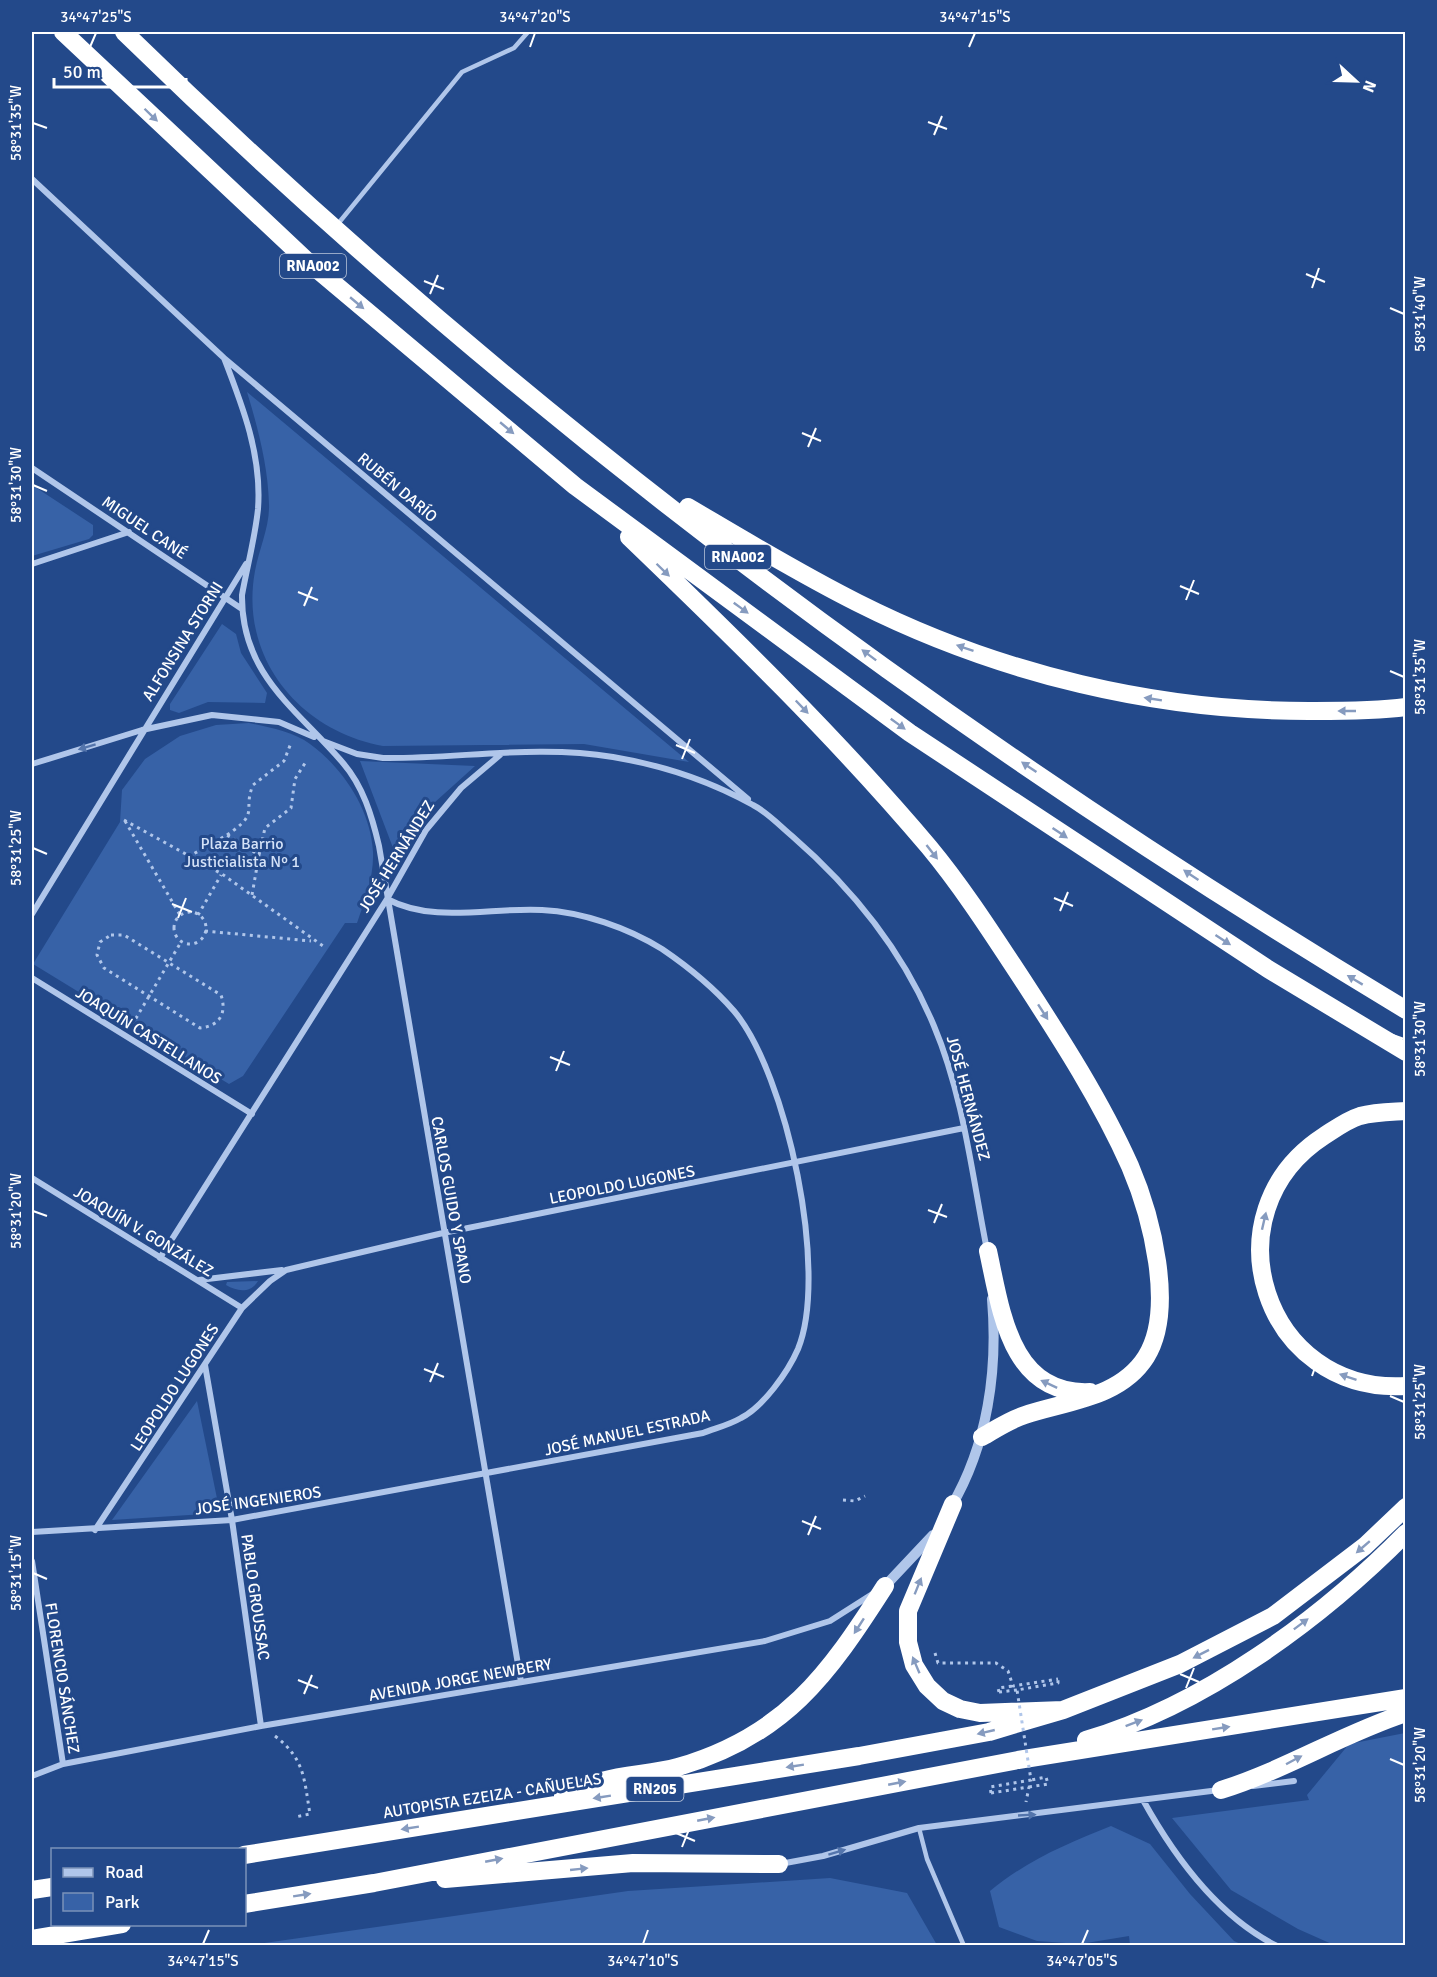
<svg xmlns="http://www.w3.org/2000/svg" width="1437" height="1977" font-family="Signika,sans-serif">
	<rect width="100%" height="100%" fill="#23498a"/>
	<!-- green -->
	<path fill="#3762a7" d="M247,392L689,762L584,744L383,746C299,731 239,657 255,571C259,549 270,526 269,504C268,466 258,428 247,392Z
		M32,485L93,525V535L89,539L32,556Z
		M222,624L236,634L241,653L267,693L265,703L208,702L179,713L170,710V704Z
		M249,723C268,727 294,732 310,744C343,768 371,810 373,852C374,877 365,900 357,923H345L243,1076L229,1084L33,964L120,822L122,790L145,759L180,736L216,725Z
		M360,761L475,766L434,803L395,853Z
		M258,1281C251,1293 238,1292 226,1285L227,1282Z
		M197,1401L220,1513L112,1520Z
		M1405,1733V1945H1334L1298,1929L1231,1890L1172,1818L1309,1800L1307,1795L1349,1744Z
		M1111,1826L1150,1844L1190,1894L1234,1941L1243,1945H1130L1129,1936L1080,1944L1037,1941L999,1927L990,1891C1026,1861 1068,1843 1111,1826Z
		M830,1878L907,1893L937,1945H251L628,1891Z"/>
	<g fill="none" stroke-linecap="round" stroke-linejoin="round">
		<!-- path -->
		<path stroke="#b0c6ea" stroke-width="3" stroke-dasharray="3 4.5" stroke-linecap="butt" d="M124,820L222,874L323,946
			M125,821L180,915
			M227,835C261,812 242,812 253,785L284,761L291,743
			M259,855L265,828L291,808L295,779L307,760
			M188,857L227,835L259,855L252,895
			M174 928a16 16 0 1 1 32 0a16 16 0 1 1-32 0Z
			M198,915L221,875
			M205,931L311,941
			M111,935H124L221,995C227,1013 220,1026 200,1028L104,968L97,955L100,942Z
			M132,1025L181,942
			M843,1500L855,1501L865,1496
			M935,1653L938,1663H996L1008,1671L1013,1686L1058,1679
			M999,1692L998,1688L1013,1686
			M999,1692L1017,1690
			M275,1736C305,1759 304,1779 310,1814L295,1817
			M1029,1787L1048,1784L1046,1777L1031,1780
			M991,1793L1029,1787L1026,1802"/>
		<!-- service -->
		<path stroke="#b0c6ea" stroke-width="4.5" d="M337,225L462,72L514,48L528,32
			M919,1828L927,1859L964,1946"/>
		<!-- minor -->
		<path stroke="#b0c6ea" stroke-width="6" d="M32,179L224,358L748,799
			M224,358C243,407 262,456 258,509C255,538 247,567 242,595C241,675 297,709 343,763C363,786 372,816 379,846L521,1682
			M32,468L242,609
			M32,564L129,532
			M323,741L357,754L383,758C459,759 537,744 613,757C661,765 710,781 753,805C767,812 780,826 792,836C853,889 903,951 934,1026C964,1097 972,1176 987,1250
			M32,764L142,730L212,715L279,722L314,737
			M32,914L246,564
			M32,978L252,1114
			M32,1178L242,1308
			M160,1258L387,899L426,830L461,788L500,755
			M199,1280L282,1270
			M205,1365L232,1520L261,1726
			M95,1530L242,1308L270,1281L286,1270L443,1233L964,1128
			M32,1532L232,1520L703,1433C716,1428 729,1425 741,1418C763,1407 788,1372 798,1349C829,1273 787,1074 734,1011C714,988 687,966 662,949C628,928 583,912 542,910C491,907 434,924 387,899
			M32,1561L63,1764
			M32,1776L63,1764L261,1726L765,1641L830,1621L874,1593
			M1253,1786L1294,1781
			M1143,1800C1174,1856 1217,1916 1277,1946
			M780,1864L823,1856L919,1828L1219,1790"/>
		<!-- tertiary -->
		<path stroke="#b0c6ea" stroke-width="10" d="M951,1507C988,1444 998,1370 992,1299
			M885,1586L933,1535"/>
		<!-- motorway -->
		<path stroke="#fff" stroke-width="18" d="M63,32L306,260L575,486L910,733L1268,969L1406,1052
			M124,32C509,408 945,733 1406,1010
			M688,507C744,540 800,574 858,603C999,674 1158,712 1315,711C1345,711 1375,711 1406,707
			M629,537C733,637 836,737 929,847C963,888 993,935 1022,979C1061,1039 1101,1101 1130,1166C1151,1215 1176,1309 1146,1357C1120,1398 1067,1401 1025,1415C1009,1420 996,1429 982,1437
			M1406,1111C1391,1112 1375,1112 1360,1116C1347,1120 1335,1129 1324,1136C1205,1213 1264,1395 1406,1386
			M988,1251C1001,1310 1010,1396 1090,1392
			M953,1504L908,1611V1642L914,1665L927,1686L943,1701L960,1709L980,1713L1063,1710L1180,1664L1273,1616L1365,1546L1406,1507
			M1086,1740C1204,1705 1320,1620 1406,1533
			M1221,1790C1285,1770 1342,1734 1406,1713
			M563,1795C576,1791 589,1784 602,1781C627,1774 653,1774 678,1767C785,1736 828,1675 885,1586
			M244,1855L859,1756L989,1732L1063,1710
			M445,1879L633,1863L779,1864
			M32,1890L52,1887
			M244,1904L374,1883L1018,1760L1406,1698
			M32,1939L122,1924"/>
		<!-- path-bridge -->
		<path stroke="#b0c6ea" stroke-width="3" stroke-dasharray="3 4.5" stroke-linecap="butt" d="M991,1793L990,1787L1031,1780L1017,1690L1058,1683V1679"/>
	</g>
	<!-- one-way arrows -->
	<defs><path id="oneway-solid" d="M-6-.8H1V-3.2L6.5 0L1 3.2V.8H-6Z" transform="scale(1.5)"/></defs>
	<g fill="#869bbf">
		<use href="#oneway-solid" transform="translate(151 115) rotate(44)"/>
		<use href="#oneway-solid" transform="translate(357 303) rotate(40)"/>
		<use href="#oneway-solid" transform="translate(507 428) rotate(40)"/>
		<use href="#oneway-solid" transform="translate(663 570) rotate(44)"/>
		<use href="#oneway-solid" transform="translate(741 608) rotate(36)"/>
		<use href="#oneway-solid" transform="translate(965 648) rotate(-161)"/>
		<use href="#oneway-solid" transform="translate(869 655) rotate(-143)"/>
		<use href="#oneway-solid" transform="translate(1153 699) rotate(-171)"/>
		<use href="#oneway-solid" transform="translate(802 707) rotate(46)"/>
		<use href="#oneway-solid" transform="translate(1347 711) rotate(180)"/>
		<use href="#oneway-solid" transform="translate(898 724) rotate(36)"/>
		<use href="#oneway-solid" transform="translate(1029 767) rotate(-146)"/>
		<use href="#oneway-solid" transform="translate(1060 833) rotate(34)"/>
		<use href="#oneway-solid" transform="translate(932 852) rotate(52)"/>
		<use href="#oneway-solid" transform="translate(1191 875) rotate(-146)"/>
		<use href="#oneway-solid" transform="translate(1223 940) rotate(33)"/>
		<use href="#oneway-solid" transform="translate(1355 980) rotate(-149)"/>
		<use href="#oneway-solid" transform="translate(1043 1012) rotate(57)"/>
		<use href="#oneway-solid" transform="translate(1264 1221) rotate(-77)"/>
		<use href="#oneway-solid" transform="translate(1348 1377) rotate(-161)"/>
		<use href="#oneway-solid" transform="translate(1049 1384) rotate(-155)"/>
		<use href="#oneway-solid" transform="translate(1363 1547) rotate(139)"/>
		<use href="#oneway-solid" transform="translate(918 1586) rotate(-68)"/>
		<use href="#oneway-solid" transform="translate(1301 1624) rotate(-37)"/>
		<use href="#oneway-solid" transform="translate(859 1626) rotate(123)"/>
		<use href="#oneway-solid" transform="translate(1201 1654) rotate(153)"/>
		<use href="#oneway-solid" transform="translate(916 1665) rotate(-113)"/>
		<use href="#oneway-solid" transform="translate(1134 1723) rotate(-21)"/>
		<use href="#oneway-solid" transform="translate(1221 1728) rotate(-9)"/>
		<use href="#oneway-solid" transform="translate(986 1732) rotate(167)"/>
		<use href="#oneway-solid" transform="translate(1294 1760) rotate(-28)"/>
		<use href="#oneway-solid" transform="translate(795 1766) rotate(171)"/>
		<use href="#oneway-solid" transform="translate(897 1783) rotate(-11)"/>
		<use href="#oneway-solid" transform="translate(602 1797) rotate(171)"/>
		<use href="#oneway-solid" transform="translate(706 1819) rotate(-11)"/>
		<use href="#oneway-solid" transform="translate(410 1828) rotate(171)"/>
		<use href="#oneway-solid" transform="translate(494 1860) rotate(-11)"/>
		<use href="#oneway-solid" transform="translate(579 1869) rotate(-6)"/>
		<use href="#oneway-solid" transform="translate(302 1895) rotate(-9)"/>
	</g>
	<g fill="#5475ac">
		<use href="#oneway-solid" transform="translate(87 747) rotate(163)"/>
		<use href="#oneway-solid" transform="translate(1027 1815) rotate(-3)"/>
		<use href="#oneway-solid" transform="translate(837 1852) rotate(-17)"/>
	</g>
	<!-- ticks -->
	<path fill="none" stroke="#fff" stroke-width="2" d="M90,47L96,33M530,47L535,33M969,47L975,33M928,122L947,129M33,123L47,128M934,135L942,116M1306,274L1325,282M424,281L444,289M1312,288L1319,268M430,294L438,275M1390,308L1404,314M802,433L821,441M808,447L816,428M33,485L47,491M1180,586L1199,594M298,592L318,600M1186,600L1194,580M304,606L312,587M1390,671L1404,677M676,745L695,753M682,759L690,739M33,848L47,854M1054,898L1073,906M172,904L192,912M1060,911L1068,892M178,918L186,898M1390,1034L1404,1039M550,1057L570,1065M556,1071L564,1051M928,1210L947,1217M33,1211L47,1216M934,1223L942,1204M1306,1362L1325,1370M424,1369L444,1377M1312,1376L1319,1356M430,1382L438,1363M1390,1396L1404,1402M802,1521L821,1529M808,1535L816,1516M33,1573L47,1579M1180,1674L1199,1682M298,1680L318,1688M1186,1688L1194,1668M304,1694L312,1675M1390,1759L1404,1765M676,1833L695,1841M682,1847L690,1827M203,1944L209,1930M643,1944L648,1930M1082,1944L1088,1930"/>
	<g text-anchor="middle" stroke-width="6" stroke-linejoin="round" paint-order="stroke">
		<!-- shield labels -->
		<g fill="#23498a" stroke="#bdc8dc" stroke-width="1.5">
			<rect x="280" y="254" width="66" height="24" rx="4.5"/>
			<rect x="705" y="545" width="66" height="24" rx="4.5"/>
			<rect x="626.5" y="1777" width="57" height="24" rx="4.5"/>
		</g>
		<g font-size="15" font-weight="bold" fill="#fff">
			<text x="313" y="271">RNA002</text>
			<text x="738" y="562">RNA002</text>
			<text x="655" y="1794">RN205</text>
		</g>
		<!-- street labels -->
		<g font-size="16" fill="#fff" stroke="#23498a">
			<text transform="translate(398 487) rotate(40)" y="6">RUBÉN DARÍO</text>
			<text transform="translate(145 527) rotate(34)" y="6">MIGUEL CANÉ</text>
			<text transform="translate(182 641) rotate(-58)" y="6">ALFONSINA STORNI</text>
			<text transform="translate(396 856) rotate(-58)" y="6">JOSÉ HERNÁNDEZ</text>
			<text transform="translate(149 1035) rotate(32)" y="6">JOAQUÍN CASTELLANOS</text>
			<text transform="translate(969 1098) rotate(75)" y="6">JOSÉ HERNÁNDEZ</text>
			<text transform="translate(622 1184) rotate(-11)" y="6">LEOPOLDO LUGONES</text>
			<text transform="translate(452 1200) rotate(80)" y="6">CARLOS GUIDO Y SPANO</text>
			<text transform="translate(144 1231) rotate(31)" y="6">JOAQUÍN V. GONZÁLEZ</text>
			<text transform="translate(174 1387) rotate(-57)" y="6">LEOPOLDO LUGONES</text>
			<text transform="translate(627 1432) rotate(-12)" y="6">JOSÉ MANUEL ESTRADA</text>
			<text transform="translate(258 1500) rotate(-8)" y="6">JOSÉ INGENIEROS</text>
			<text transform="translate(256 1597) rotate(82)" y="6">PABLO GROUSSAC</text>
			<text transform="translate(63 1678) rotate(81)" y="6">FLORENCIO SÁNCHEZ</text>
			<text transform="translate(460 1679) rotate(-10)" y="6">AVENIDA JORGE NEWBERY</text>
			<text transform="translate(492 1795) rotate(-9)" y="6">AUTOPISTA EZEIZA - CAÑUELAS</text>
		</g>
		<!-- park labels -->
		<g font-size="16" fill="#d4e2f8" stroke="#23498a">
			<text x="242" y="849">Plaza Barrio<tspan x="242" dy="18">Justicialista Nº 1</tspan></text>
		</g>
	</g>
	<!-- border -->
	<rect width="1437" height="1977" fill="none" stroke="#23498a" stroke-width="66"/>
	<!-- legend -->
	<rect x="51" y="1848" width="195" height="78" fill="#23498a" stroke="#7b92b9" stroke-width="1.5"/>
	<rect x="63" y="1868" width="30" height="9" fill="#b0c6ea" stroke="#7b92b9" stroke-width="1.5"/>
	<text x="105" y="1878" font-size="18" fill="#ffffff">Road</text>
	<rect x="63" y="1893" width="30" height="18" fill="#3762a7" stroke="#7b92b9" stroke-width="1.5"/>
	<text x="105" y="1908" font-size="18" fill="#ffffff">Park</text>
	<!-- north arrow -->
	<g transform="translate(1356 81) rotate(112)" stroke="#23498a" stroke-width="4.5" paint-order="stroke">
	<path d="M0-4.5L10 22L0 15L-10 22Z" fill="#ffffff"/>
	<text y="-9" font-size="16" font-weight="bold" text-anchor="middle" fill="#ffffff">N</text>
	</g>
	<!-- scale -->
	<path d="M54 78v9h132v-9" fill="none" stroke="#ffffff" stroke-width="3"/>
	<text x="63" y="78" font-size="18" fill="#ffffff" stroke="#23498a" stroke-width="4.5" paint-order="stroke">50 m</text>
	<rect x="33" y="33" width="1371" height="1911" fill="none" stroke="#fff" stroke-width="2"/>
	<g font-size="15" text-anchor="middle" fill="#fff">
		<text x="96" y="22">34°47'25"S</text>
		<text x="535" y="22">34°47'20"S</text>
		<text x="975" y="22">34°47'15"S</text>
		<text transform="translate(16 123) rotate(-90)" y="5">58°31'35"W</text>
		<text transform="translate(1420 314) rotate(-90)" y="5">58°31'40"W</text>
		<text transform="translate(16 485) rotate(-90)" y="5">58°31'30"W</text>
		<text transform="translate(1420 677) rotate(-90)" y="5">58°31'35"W</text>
		<text transform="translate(16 848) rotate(-90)" y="5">58°31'25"W</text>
		<text transform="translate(1420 1039) rotate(-90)" y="5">58°31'30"W</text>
		<text transform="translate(16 1211) rotate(-90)" y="5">58°31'20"W</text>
		<text transform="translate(1420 1402) rotate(-90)" y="5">58°31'25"W</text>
		<text transform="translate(16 1573) rotate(-90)" y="5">58°31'15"W</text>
		<text transform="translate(1420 1765) rotate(-90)" y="5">58°31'20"W</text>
		<text x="203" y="1966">34°47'15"S</text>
		<text x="643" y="1966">34°47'10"S</text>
		<text x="1082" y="1966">34°47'05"S</text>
	</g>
</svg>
